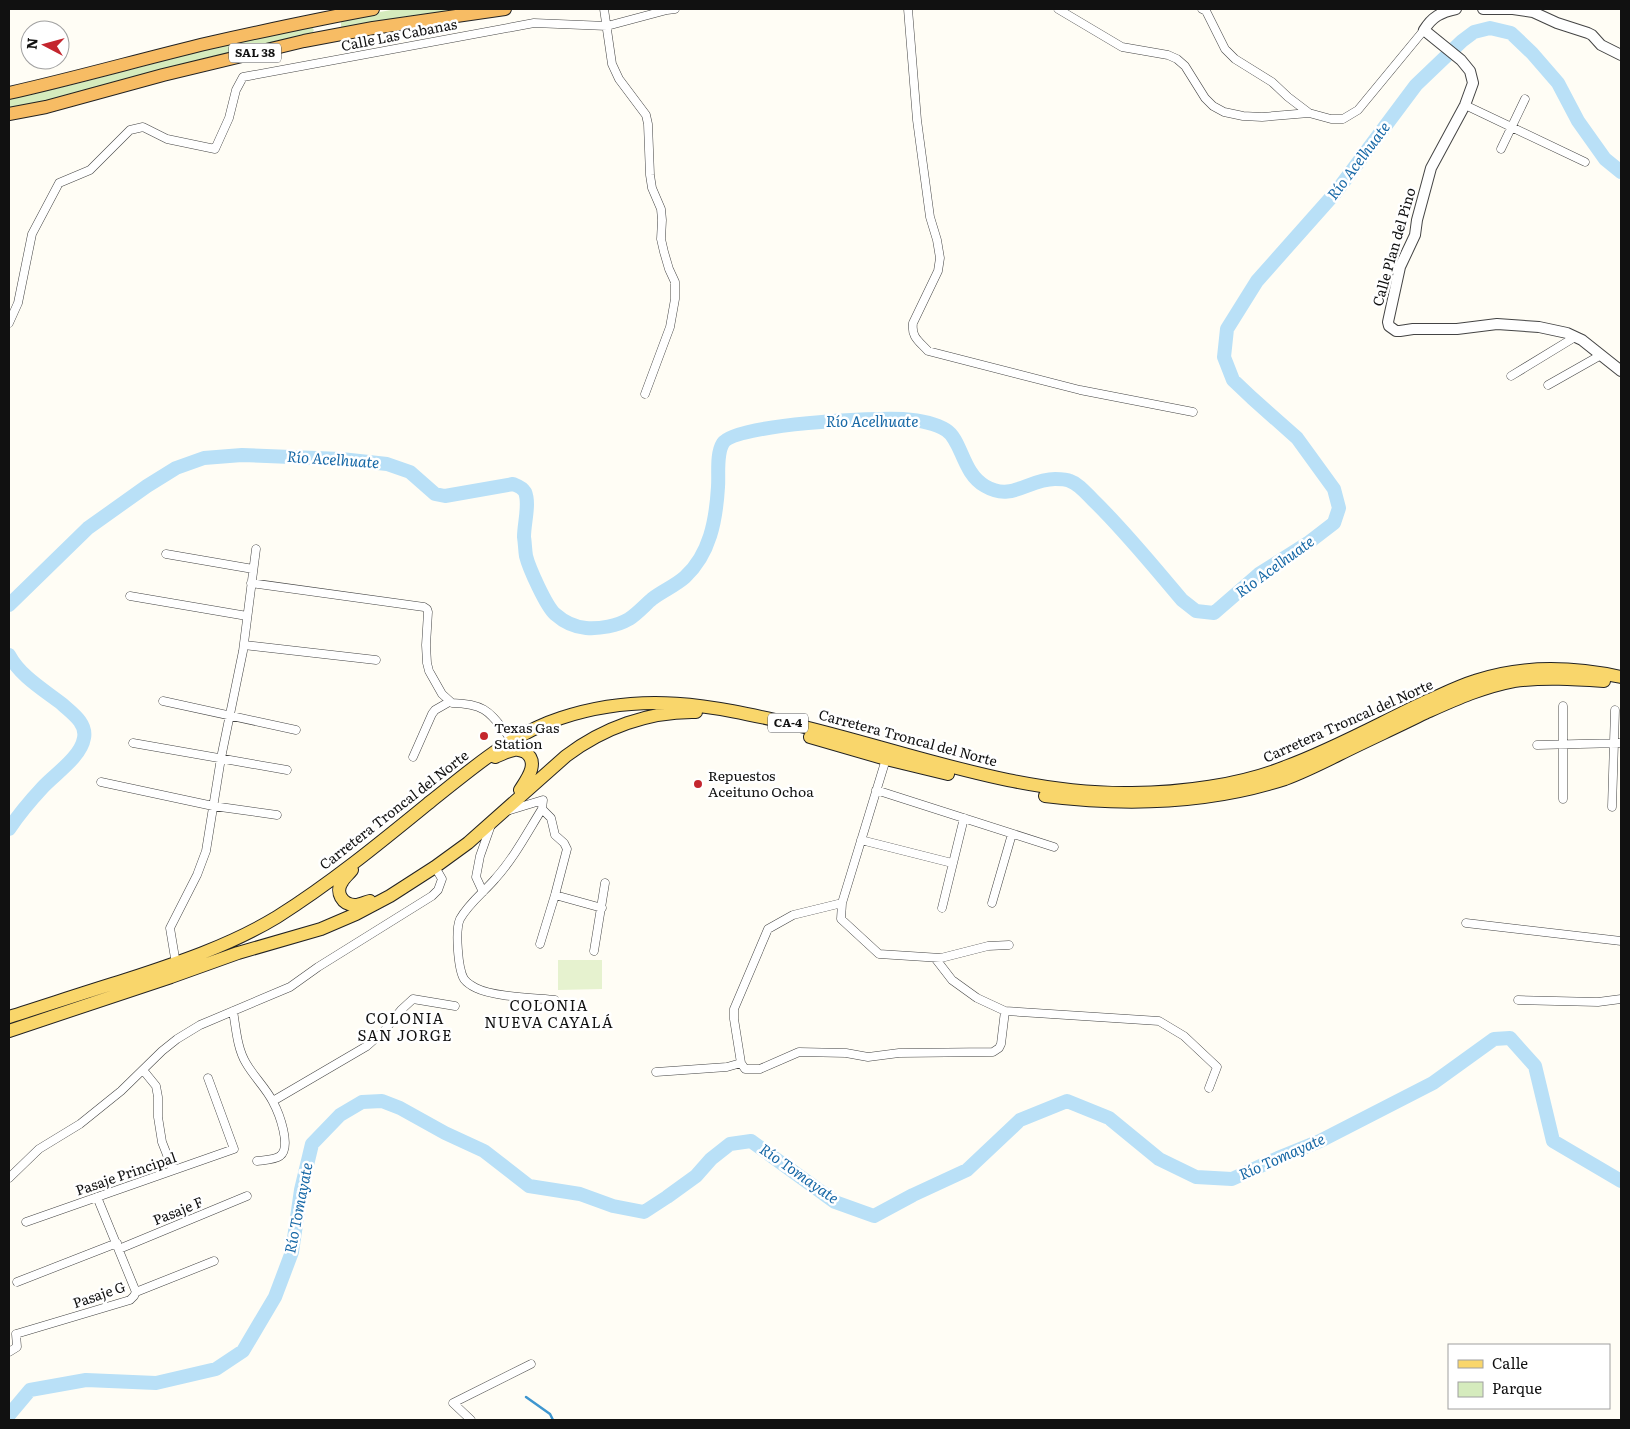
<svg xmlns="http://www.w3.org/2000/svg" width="1630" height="1429" font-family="Literata,serif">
	<rect width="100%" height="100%" fill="#fffdf5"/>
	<!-- green -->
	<path fill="#d5ebbd" d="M397,9H472L344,29L341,27V21L345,18Z
		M311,26L314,30L312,34L78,94L9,109V99L76,84L247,39Z"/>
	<!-- pitch -->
	<path fill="#e6f2cf" d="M558,960H602V989L558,990Z"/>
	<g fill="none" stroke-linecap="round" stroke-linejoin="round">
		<!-- stream -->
		<path stroke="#3f96cf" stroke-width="2.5" d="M526,1397L550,1414L553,1420"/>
		<!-- river -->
		<path stroke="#b9e0f7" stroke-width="14" d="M9,605L88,528L147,486L176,468L204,458L242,455L341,459L387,464L410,472L435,494L445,496L513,484C518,486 522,487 525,492C530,504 524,523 524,537C525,543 525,550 526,556C529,568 546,606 555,614C564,622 574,627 586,628C600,629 617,626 629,619C637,614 645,605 652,599C662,591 675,586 685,577C710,554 716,520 718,487C719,474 716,454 723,443C734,424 878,417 903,419C917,420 933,422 946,430C962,440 962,473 985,486C1012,502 1028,479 1055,479C1060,479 1066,479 1070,481C1079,484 1086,493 1093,500C1125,531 1153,566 1182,600L1196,611L1214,613L1259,574L1308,543L1334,523L1339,508L1334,489L1297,438L1252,398L1233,380L1224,357L1227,329L1257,281L1336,192L1416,85L1462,41L1474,32L1490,28L1511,33L1532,53L1558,83L1578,121L1605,159L1621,172
			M9,655C20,676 44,690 62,704C72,713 87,723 84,738C81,757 55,774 43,787C30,801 19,814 9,829
			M9,1415L30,1390L86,1380L156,1383L216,1369L243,1351L275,1297L292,1252L301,1190L312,1144L340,1115L362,1102L382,1101L400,1108L445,1133L484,1151L529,1186L580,1194L613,1206L644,1212L667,1197L696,1176L711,1159L730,1144L751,1141L835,1202L874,1216L913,1195L967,1170L1020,1120L1067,1101L1109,1118L1159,1159L1196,1177L1232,1179L1278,1158L1320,1141L1433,1083L1494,1039L1510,1038L1535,1066L1553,1141L1621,1181"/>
		<!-- minor casing -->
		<g stroke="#444" stroke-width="9">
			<path id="minor" d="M604,9L612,64L619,79L646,115L648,124L650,175L652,188L661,209L662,220L661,239L664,252L669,269L675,282V299L670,327L645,394
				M908,9L917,120L930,217L937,240L940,258L938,271L913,323C911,337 919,341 928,351L1080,390L1193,412
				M1058,9L1122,47L1168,55L1177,59L1185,66L1205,98L1213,106L1224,112L1243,116L1262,117L1309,113L1331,119H1343L1358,110L1424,30
				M1202,9L1206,11L1225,49L1235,59L1272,82L1288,97L1309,113
				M1465,105L1585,162
				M1501,149L1525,99
				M9,323L18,303L32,234L59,183L90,170L130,130L143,127L167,139L215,149L229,118L236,90L243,77L534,23L607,26L667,10L675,9
				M1511,376L1575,337
				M1548,385L1601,355
				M166,554L253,569
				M251,583L424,607L427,609L428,612L426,645L427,663L429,671L442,694L452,703C489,704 490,714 512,740
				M130,596L247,616
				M244,645L376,660
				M163,701L296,730
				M1563,706V799
				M133,743L287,770
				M1537,745L1621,743
				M413,757L432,714L435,710L449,702
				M886,759L842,903L841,919L879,954L941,958L988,946L1009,945
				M101,782L213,806L277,815
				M876,790L1054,847
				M1612,807L1615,710
				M507,811L543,800L542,809C527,833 514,858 495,879C484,892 469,903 460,919C455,930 458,969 464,979C467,983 472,986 476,988C494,997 535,998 555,1000
				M861,840L952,863
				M483,892L476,877L480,856L491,825
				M555,895L602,908
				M842,903L793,915L768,929L734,1009V1019L741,1063L745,1069H760L799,1052L846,1053L868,1057L899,1053L993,1052L999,1048L1001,1044L1005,1011
				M992,903L1012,834
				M942,908L964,818
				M1466,923L1621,941
				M540,944L555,895L567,849L564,843L555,835L551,818L542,809
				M594,951L605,883
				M935,958L952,980L977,998L1005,1011L1159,1021L1184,1036L1217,1067L1209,1088
				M176,964L170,928L197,875L206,851L221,758L243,651L256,549
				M1518,1000L1598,1002L1621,999
				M233,1011C236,1028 237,1048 246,1063C254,1077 266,1088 273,1102C279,1113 292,1147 280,1156C274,1160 264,1160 257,1161
				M143,1070L156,1086L158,1097V1117L162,1142L173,1170
				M656,1072L727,1067L741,1063
				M273,1101L367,1046L384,1031L401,1010L413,999L455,1006
				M9,1178L39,1149L80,1124L121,1091L162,1051L177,1039L200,1025L290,987L318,967L432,896L438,890L442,879L435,867
				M97,1197L136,1292
				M26,1222L234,1149L208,1078
				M119,1249L247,1196
				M17,1282L117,1243
				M16,1334L130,1300L134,1296L136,1292L214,1261
				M9,1352L17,1347L16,1334
				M471,1420L453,1403L531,1364"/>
		</g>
		<!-- tertiary casing -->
		<g stroke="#444" stroke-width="12">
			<path id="tertiary" d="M1456,9C1441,12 1432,17 1424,30L1461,60L1470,71L1473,83L1465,105L1431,168L1417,220L1415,235L1400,267L1388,322L1389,326L1396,331H1400L1413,329H1457L1497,324L1539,327L1567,333L1582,340L1621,371
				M1483,9H1513L1533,12L1557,23L1588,33L1592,35L1601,45L1621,55"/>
		</g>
		<!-- primary casing -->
		<g stroke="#222" stroke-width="14">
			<path id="primary" d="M810,737L886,759L948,774
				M495,757C501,755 507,751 514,750C518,749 521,750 525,752C540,762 527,779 520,790
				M1045,796C1125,806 1208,804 1285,779C1304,772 1322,763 1340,754C1368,740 1397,727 1425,713C1454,700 1482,687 1514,681C1544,677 1574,679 1604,681
				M352,870C349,874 344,878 342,882C335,892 342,905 355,905C360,905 365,902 370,901
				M9,1017C47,1005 86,992 125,980C177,963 229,946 277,917C331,883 381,842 430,802C472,769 509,735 561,718C643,691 710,705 792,724C904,750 1015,795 1132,793C1180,793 1240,785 1285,767C1334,749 1380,723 1427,701C1443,694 1459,686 1475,681C1522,665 1574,667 1621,677
				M9,1031L171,977L238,953L321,929L356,914L390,896L435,867L468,843L566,756C603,728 649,711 696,712"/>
		</g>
		<!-- trunk casing -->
		<g stroke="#222" stroke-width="14">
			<path id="trunk" d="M9,93C76,78 142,59 209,43C263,31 318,19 373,9
				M9,114L46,107L163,75L304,41L373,28L505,9"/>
		</g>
		<!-- minor -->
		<use href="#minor" stroke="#fff" stroke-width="8"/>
		<!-- tertiary -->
		<use href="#tertiary" stroke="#fff" stroke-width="10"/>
		<!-- primary -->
		<use href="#primary" stroke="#f9d66b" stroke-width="12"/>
		<!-- trunk -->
		<use href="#trunk" stroke="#f7bc64" stroke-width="12"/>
	</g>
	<!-- markers -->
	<g fill="#c4262e" stroke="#fff" stroke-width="2">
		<circle cx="484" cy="736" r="5"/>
		<circle cx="698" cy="784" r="5"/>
	</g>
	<g text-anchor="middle" stroke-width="5" stroke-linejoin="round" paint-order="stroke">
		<!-- shield labels -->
		<g fill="#fff" stroke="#585858" stroke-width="1">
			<rect x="229" y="43.5" width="52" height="19" rx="4"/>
			<rect x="768" y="713.5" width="40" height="19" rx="4"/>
		</g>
		<g font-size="12" font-weight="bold" fill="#111">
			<text x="255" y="57">SAL 38</text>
			<text x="788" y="727">CA-4</text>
		</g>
		<!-- street labels -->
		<g font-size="14" fill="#111" stroke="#fff">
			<text transform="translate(399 35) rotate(-11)" y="5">Calle Las Cabanas</text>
			<text transform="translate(1394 247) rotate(-74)" y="5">Calle Plan del Pino</text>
			<text transform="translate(1348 721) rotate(-24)" y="5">Carretera Troncal del Norte</text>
			<text transform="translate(908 738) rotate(15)" y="5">Carretera Troncal del Norte</text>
			<text transform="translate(394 810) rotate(-38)" y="5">Carretera Troncal del Norte</text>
			<text transform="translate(126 1174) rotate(-19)" y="5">Pasaje Principal</text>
			<text transform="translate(178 1211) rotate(-22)" y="5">Pasaje F</text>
			<text transform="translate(99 1295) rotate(-19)" y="5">Pasaje G</text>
		</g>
		<!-- poi labels -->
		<g font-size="14" fill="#111" stroke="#fff" text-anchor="start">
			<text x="494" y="733">Texas Gas<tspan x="494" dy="16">Station</tspan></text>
			<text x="708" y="781">Repuestos<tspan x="708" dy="16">Aceituno Ochoa</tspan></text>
		</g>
		<!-- water labels -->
		<g font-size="15" font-style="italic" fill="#1768a6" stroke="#fff">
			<text transform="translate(1359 161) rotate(-53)" y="5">Río Acelhuate</text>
			<text x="872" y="427">Río Acelhuate</text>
			<text transform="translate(333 460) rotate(4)" y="5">Río Acelhuate</text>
			<text transform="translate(1275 567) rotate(-36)" y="5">Río Acelhuate</text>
			<text transform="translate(1282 1157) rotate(-24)" y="5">Río Tomayate</text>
			<text transform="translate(799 1174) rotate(35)" y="5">Río Tomayate</text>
			<text transform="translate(299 1208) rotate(-79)" y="5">Río Tomayate</text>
		</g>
		<!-- neighbourhood labels -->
		<g font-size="15" letter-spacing="1" fill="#111" stroke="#fff">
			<text x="549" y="1011">COLONIA<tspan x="549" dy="17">NUEVA CAYALÁ</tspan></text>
			<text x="405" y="1024">COLONIA<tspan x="405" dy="17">SAN JORGE</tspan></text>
		</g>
	</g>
	<!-- border -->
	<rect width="1630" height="1429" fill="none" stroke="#111111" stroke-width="20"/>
	<!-- legend -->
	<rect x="1448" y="1344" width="162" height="65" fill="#ffffff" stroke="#a0a0a0"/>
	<rect x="1458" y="1360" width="25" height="8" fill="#f9d66b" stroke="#a0a0a0"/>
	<text x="1492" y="1369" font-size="15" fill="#111111">Calle</text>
	<rect x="1458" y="1382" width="25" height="15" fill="#d5ebbd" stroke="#a0a0a0"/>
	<text x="1492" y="1394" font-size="15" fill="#111111">Parque</text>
	<!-- north arrow -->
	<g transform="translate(45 45) rotate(276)"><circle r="24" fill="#ffffff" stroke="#a0a0a0"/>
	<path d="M0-4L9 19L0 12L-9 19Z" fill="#c4262e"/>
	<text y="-8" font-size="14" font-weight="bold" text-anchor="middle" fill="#111111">N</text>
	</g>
</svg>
